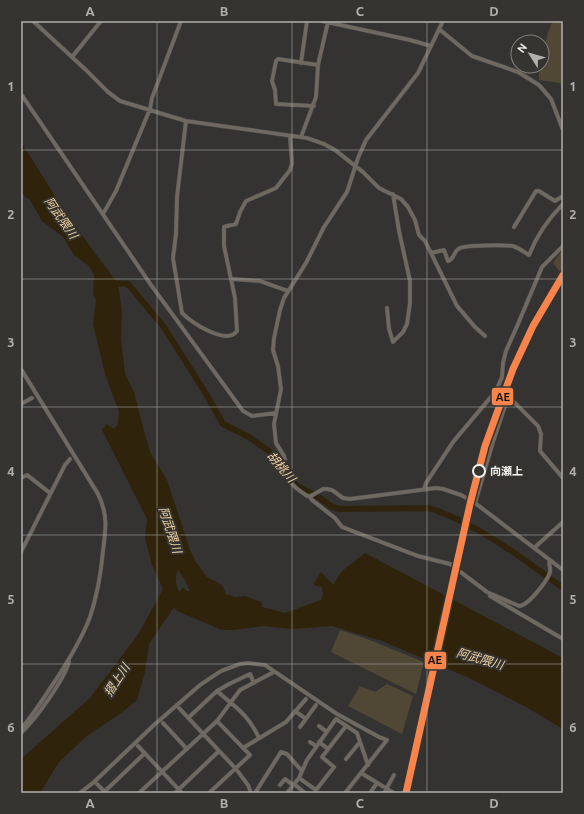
<svg xmlns="http://www.w3.org/2000/svg" width="584" height="814" font-family="Ubuntu,'Noto Sans JP',sans-serif">
	<rect width="100%" height="100%" fill="#343332"/>
	<!-- green -->
	<path fill="#514735" d="M556,21H563V90L560,83L539,80V66H542C542,51 546,39 551,24Z
		M563,249V276L553,263Z
		M340,630L367,639L424,662L416,694L331,652Z
		M387,684L413,696L402,734L348,706L360,686L375,692Z"/>
	<!-- water -->
	<path fill="#2f230b" fill-rule="evenodd" d="M21,142L67,215L118,284L122,312L121,339L125,374L134,392L144,431L151,454L167,480L190,550L196,562L207,577L222,585L226,594L235,597L245,596L262,602V607L285,613L321,600L323,594L322,587L313,585L321,572L333,585L342,571L365,553L563,658V729L526,707L469,678L382,641L332,626L292,629L264,626L234,630H222L177,611L174,607L149,644L145,672L137,700L121,713L87,736L59,762L40,793H21V759L90,698L139,633L163,589L152,565L145,538L147,519L102,430L107,424L114,429L118,424L119,412L105,374L93,324L96,299L93,294L94,275L89,266L74,255L63,237L42,221L30,200L25,197L21,190ZM178,570L185,580L190,591H187L183,587L179,592C176,585 174,577 178,570Z"/>
	<g fill="none" stroke-linecap="round" stroke-linejoin="round">
		<!-- stream -->
		<path stroke="#2f230b" stroke-width="1" d="M390,788L398,793"/>
		<!-- river -->
		<path stroke="#2f230b" stroke-width="6" d="M111,283L128,284L163,326L205,392L223,424L249,437L274,455L279,461L281,467L297,486L320,498L332,507L340,509L429,508C478,524 522,558 563,588"/>
		<!-- minor casing -->
		<g stroke="#535251" stroke-width="4.5">
			<path id="minor" d="M33,21L86,70L108,92L120,101L186,121L307,138L324,144L335,150L363,172L379,188L401,199L408,207L415,220L419,235L425,241L431,253L457,306L475,327L485,336
				M322,21L410,40L431,46
				M443,21L418,73L366,140L358,158L347,192L324,227L306,263L284,298L280,310L274,338L273,350L278,366L281,389L274,424L276,443L284,456L285,460L283,474L296,488L307,496H311L323,489H327L332,490L343,498L350,499L436,488L443,489L461,495L475,503L563,570
				M439,29L472,56L518,72L539,85L551,99L563,130
				M72,57L101,21
				M301,63L307,21
				M21,94L151,285L243,411L252,416L276,413
				M314,106L276,104L275,90L272,81L276,61L278,59L318,65
				M186,121L177,197L176,234L173,258L182,313C191,322 226,346 237,331L235,298L224,246V227L227,226L236,224L240,212L246,201L276,188L290,170L292,163L290,136
				M301,137L316,97L318,65L328,22
				M103,214L116,191L150,109L152,98L181,21
				M514,227L536,191H539L555,201L563,196
				M431,253L444,250L448,261C455,259 453,251 460,248C467,245 504,245 513,246C519,248 524,252 529,255C537,235 548,219 563,204
				M232,279L260,281L288,291
				M387,308L389,329L393,342L403,332L407,324L410,303V281L399,231L393,194
				M21,369L98,494C108,514 106,529 103,551C101,573 97,596 90,617C81,641 67,663 53,684C43,699 33,715 21,729
				M496,391L513,401L538,426L541,434L540,451L563,478
				M21,404L32,398
				M21,478L27,475L50,493
				M424,489L426,483L453,442L496,391L502,377L503,363L506,351L518,324L542,267L563,246
				M310,497L312,500L335,518L342,527L418,556L450,564L487,592L519,606C528,606 548,580 550,572C551,568 548,564 550,560
				M475,503L493,442L508,397
				M534,548L563,522
				M21,552L65,465L70,459
				M490,596L563,639
				M217,691C236,708 248,714 259,738
				M179,708L236,769L248,785L251,793
				M295,711L306,719
				M188,718L217,691L229,684L250,674L254,683
				M163,723L187,749
				M319,726L327,732
				M300,727L316,705
				M21,733C35,720 64,680 69,662
				M310,742L316,746
				M319,742L328,749
				M138,746L182,793
				M243,748L286,722L306,699
				M346,759L360,742
				M361,773L394,793
				M299,778L316,790L334,767L322,757L346,726
				M97,784L106,793
				M294,784L305,793
				M280,785L285,779L293,785
				M80,793L94,782L154,725L200,685L221,671L240,664L248,663L265,665L337,714L379,737L387,740L345,793
				M103,793L145,753
				M139,793L217,721L240,690L272,673
				M175,793L219,751
				M209,793L250,755L217,721
				M255,793L281,752L287,754L302,771
				M287,793L299,778L307,760L336,719L357,733L368,765
				M370,793L377,783
				M384,793L394,775"/>
		</g>
		<!-- minor -->
		<use href="#minor" stroke="#6f6961" stroke-width="3.5"/>
		<!-- rail-1 casing -->
		<g stroke="#353431" stroke-width="10">
			<path id="rail-1" d="M406,793L470,504L485,446L513,369L533,326L563,275"/>
		</g>
		<!-- rail-1 -->
		<use href="#rail-1" stroke="#f8844c" stroke-width="7"/>
	</g>
	<!-- grid -->
	<path fill="none" stroke="#b1b0ae" stroke-width="1" stroke-opacity="0.55" d="M157,21V793M292,21V793M427,21V793M21,150H563M21,279H563M21,407H563M21,535H563M21,664H563"/>
	<!-- markers -->
	<circle fill="#353431" stroke="#f4f3f1" stroke-width="2" cx="479" cy="471" r="6"/>
	<g text-anchor="middle" stroke-width="4" stroke-linejoin="round" paint-order="stroke">
		<!-- stop labels -->
		<g font-size="11" font-weight="bold" fill="#f4f3f1" stroke="#353431" text-anchor="start">
			<text x="490" y="475">向瀬上</text>
		</g>
		<!-- water labels -->
		<g font-size="12" font-style="italic" fill="#f1d29f" stroke="#353431">
			<text transform="translate(61 218) rotate(55)" y="4">阿武隈川</text>
			<text transform="translate(281 467) rotate(49)" y="4">胡桃川</text>
			<text transform="translate(170 530) rotate(72)" y="4">阿武隈川</text>
			<text transform="translate(480 659) rotate(16)" y="4">阿武隈川</text>
			<text transform="translate(117 680) rotate(-57)" y="4">摺上川</text>
		</g>
	</g>
	<g stroke="#353431" stroke-width="1.5">
		<rect x="491" y="387" width="23" height="19" rx="4" fill="#f8844c"/>
		<rect x="424" y="651" width="23" height="19" rx="4" fill="#f8844c"/>
	</g>
	<g font-size="11" text-anchor="middle" font-weight="bold" fill="#111">
		<text x="503" y="401">AE</text>
		<text x="435" y="664">AE</text>
	</g>
	<!-- border -->
	<rect width="584" height="814" fill="none" stroke="#353431" stroke-width="44"/>
	<!-- north arrow -->
	<g transform="translate(530 54) rotate(307)"><circle r="19" fill="#353431" stroke="#81807e"/>
	<path d="M0-3L7 15L0 10L-7 15Z" fill="#b1b0ae"/>
	<text y="-6" font-size="11" font-weight="bold" text-anchor="middle" fill="#f4f3f1">N</text>
	</g>
	<rect x="22" y="22" width="540" height="770" fill="none" stroke="#b1b0ae" stroke-width="1.5"/>
	<g font-size="13" text-anchor="middle" font-weight="bold" fill="#b1b0ae">
		<text x="90" y="16">A</text>
		<text x="224" y="16">B</text>
		<text x="360" y="16">C</text>
		<text x="494" y="16">D</text>
		<text x="11" y="91">1</text>
		<text x="573" y="91">1</text>
		<text x="11" y="219">2</text>
		<text x="573" y="219">2</text>
		<text x="11" y="347">3</text>
		<text x="573" y="347">3</text>
		<text x="11" y="476">4</text>
		<text x="573" y="476">4</text>
		<text x="11" y="604">5</text>
		<text x="573" y="604">5</text>
		<text x="11" y="732">6</text>
		<text x="573" y="732">6</text>
		<text x="90" y="808">A</text>
		<text x="224" y="808">B</text>
		<text x="360" y="808">C</text>
		<text x="494" y="808">D</text>
	</g>
</svg>
